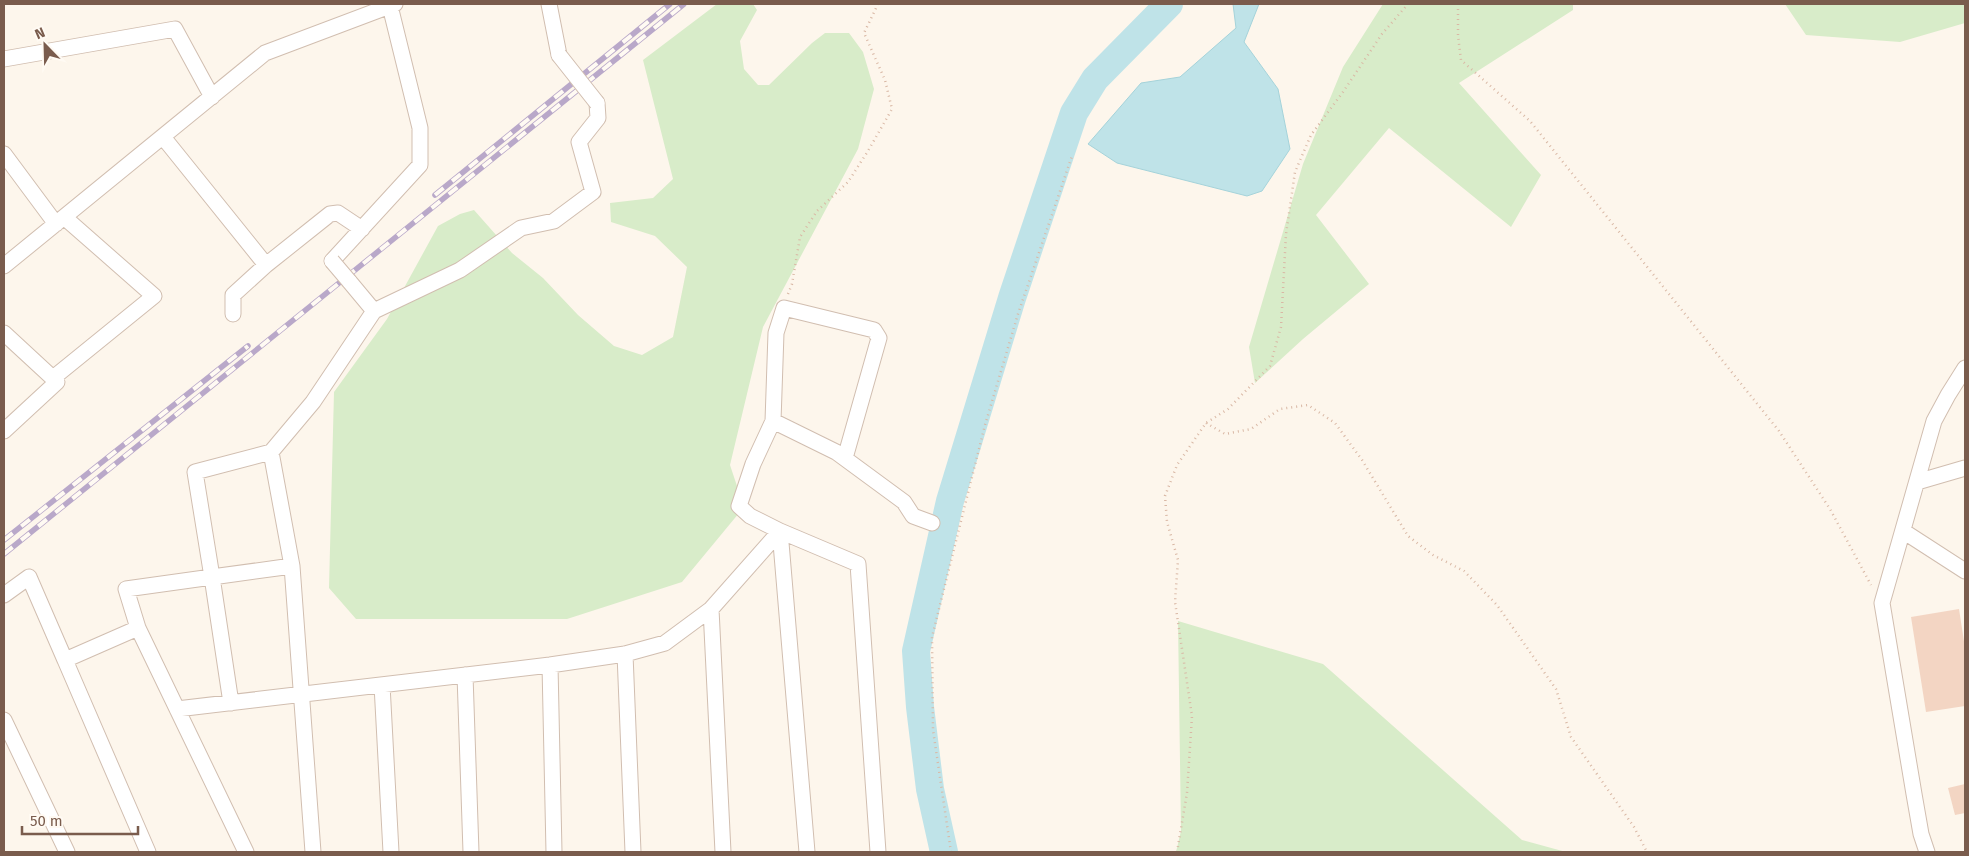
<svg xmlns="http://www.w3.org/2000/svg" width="1969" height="856" font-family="'Fira Sans',sans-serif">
	<rect width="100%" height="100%" fill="#fdf6ec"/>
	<!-- green -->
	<path fill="#d8ecc9" d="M717,4H753L757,10L740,41L744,69L758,85H769L812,43L825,33H849L863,52L874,89L858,149L763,327L730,465L744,507L682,582L567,619H356L329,588L334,392L387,319L438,226L460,214L474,210L512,253L543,278L578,315L614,346L642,355L673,337L687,267L655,236L611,222L610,203L653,198L673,179L643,60Z
		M1383,4H1573V10L1459,83L1541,175L1511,227L1389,128L1316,215L1369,284L1303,339L1255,383L1249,347L1303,164L1343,67Z
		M1785,4H1965V23L1900,42L1806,35Z
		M1178,621L1323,664L1522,840L1566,852H1176L1181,831Z"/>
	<!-- water -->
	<path fill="#bfe3e8" stroke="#a5d3da" d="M1233,4H1259L1244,42L1278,89L1290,149L1262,191L1247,196L1117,163L1088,144L1141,83L1180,77L1236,28Z"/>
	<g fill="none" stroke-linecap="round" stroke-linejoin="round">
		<!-- river -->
		<path stroke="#bfe3e8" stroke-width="28" d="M944,852L930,789L920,707L916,651L950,501L1012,298L1074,113L1095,79L1169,4"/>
	</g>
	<!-- building -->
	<path fill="#f3d5c3" d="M1959,609L1965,648V706L1926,712L1911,617Z
		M1965,784V813L1955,815L1948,788Z"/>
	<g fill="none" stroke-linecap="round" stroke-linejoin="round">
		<!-- minor casing -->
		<g stroke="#d1beb0" stroke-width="17">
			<path id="minor" d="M549,4L559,55
				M4,59L175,29L212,97
				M163,137L266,265
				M4,154L56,224
				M332,261L420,165V128L390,6
				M4,266L265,53L395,4
				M349,281L374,311
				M233,314V295L266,265L330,214L338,213L362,229
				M4,333L57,382L4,431
				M53,378L154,296L64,217
				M773,421L836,452L904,502L913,516L932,523
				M271,452L292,566L313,852
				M1917,482L1965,468
				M1903,531L1965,571
				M4,595L29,577L65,660L138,628
				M711,609L723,852
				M625,654L633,852
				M65,660L148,852
				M550,665L554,852
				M465,675L471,852
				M382,685L391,852
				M231,703L212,577L292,566
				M177,709L550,665L625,654L665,643L711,609L780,531L858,564L878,852
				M4,720L67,852
				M246,852L138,628L126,589L212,577L195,472L271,452L313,402L374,311L460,270L521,228L554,221L593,192L579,142L598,118L597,103
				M807,852L780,531L750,516L739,506L753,464L773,421L776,333L784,308L874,330L879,338L845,458
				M1927,852L1921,834L1914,794L1882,603L1934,421L1948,395L1965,368"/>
		</g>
		<!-- path -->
		<path stroke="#d9b8a5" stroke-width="2.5" stroke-dasharray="1 4" stroke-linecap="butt" d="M1458,4V36L1461,60L1530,121L1779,431L1830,509L1871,585
			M788,294L792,284L800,237L817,211L848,182L868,151L892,109L885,80L864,33L878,4
			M1206,423L1225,434L1251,429L1280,409L1308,405L1335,423L1362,460L1408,536L1433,555L1464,571L1497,605L1556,689L1571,737L1634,827L1647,852
			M951,852L933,730L932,637L985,425L1018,314L1072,156
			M1177,852L1187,793L1192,716L1175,602L1178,560L1167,522L1165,496L1177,465L1206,423L1228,409L1270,366L1281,327L1286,234L1295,172L1311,135L1343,92L1382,34L1408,4"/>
		<!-- minor -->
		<use href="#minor" stroke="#fff" stroke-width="15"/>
		<!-- rail casing -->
		<g stroke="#b9a8c9" stroke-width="5.5">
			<path id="rail" d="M435,195L670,4
				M4,540L248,346
				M4,554L684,4"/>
		</g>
		<!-- rail -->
		<use href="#rail" stroke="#fffaf3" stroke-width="4" stroke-dasharray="11" stroke-linecap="butt"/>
		<!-- minor-bridge casing -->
		<g stroke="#d1beb0" stroke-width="17" stroke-linecap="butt">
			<path id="minor-bridge" d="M559,55L597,103
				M332,261L349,281"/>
		</g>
		<!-- minor-bridge -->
		<use href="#minor-bridge" stroke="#fff" stroke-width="15"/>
	</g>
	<!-- border -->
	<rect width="1969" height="856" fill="none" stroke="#7a5c4d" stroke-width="10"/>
	<!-- north arrow -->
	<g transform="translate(45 45) rotate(337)" stroke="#fffaf3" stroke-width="4" paint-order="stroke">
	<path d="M0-4L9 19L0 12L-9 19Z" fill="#7a5c4d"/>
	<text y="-8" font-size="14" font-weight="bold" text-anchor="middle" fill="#7a5c4d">N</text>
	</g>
	<!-- scale -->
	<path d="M22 826v8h116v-8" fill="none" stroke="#7a5c4d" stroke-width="2.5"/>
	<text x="30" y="826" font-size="15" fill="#7a5c4d" stroke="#fffaf3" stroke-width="4" paint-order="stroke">50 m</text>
</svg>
